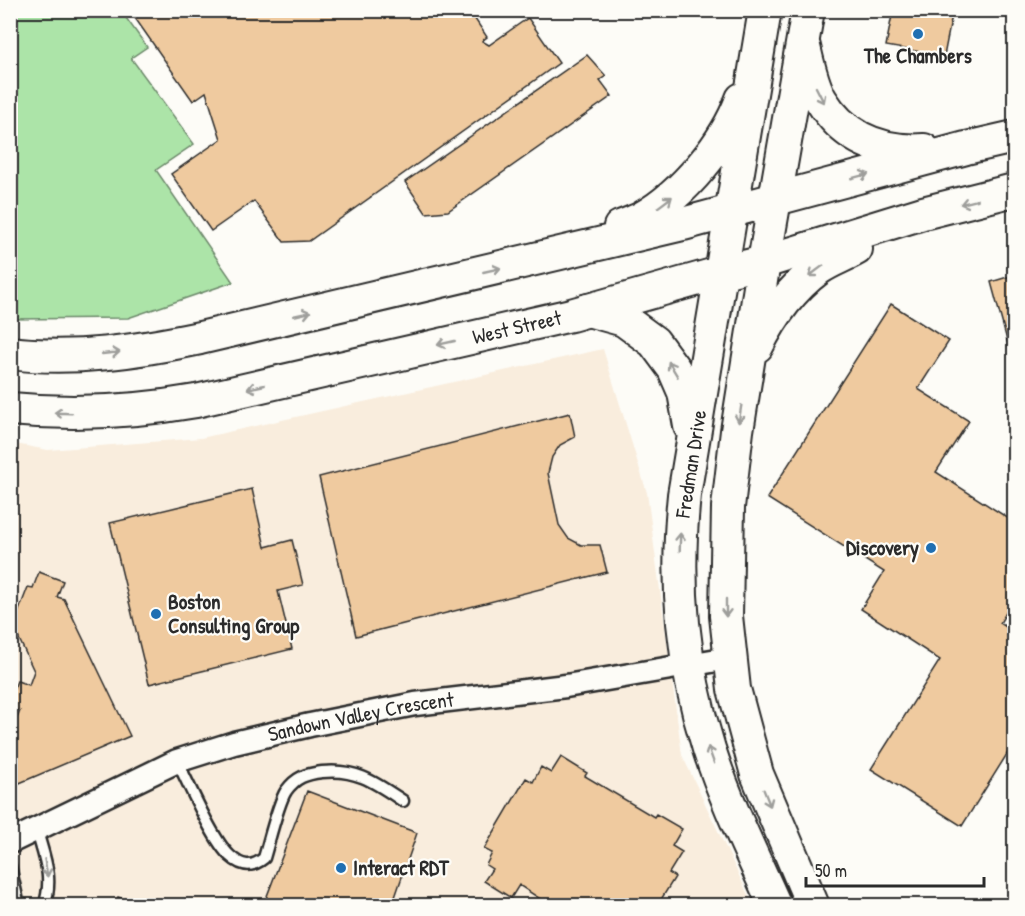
<svg xmlns="http://www.w3.org/2000/svg" width="1025" height="916" font-family="'Patrick Hand',sans-serif">
	<rect width="100%" height="100%" fill="#fdfcf7"/>
	<filter id="ink" filterUnits="userSpaceOnUse"><feTurbulence type="fractalNoise" baseFrequency=".0167" numOctaves="2"/><feDisplacementMap in="SourceGraphic" scale="12" xChannelSelector="R" yChannelSelector="G"/><feConvolveMatrix kernelMatrix="1 2 1 2 8 2 1 2 1" color-interpolation-filters="sRGB"/></filter>
	<g filter="url(#ink)">
		<!-- built -->
		<path fill="#f9eddd" d="M603,349L647,493L682,755L753,905H11L10,443L48,450L201,438Z"/>
		<!-- green -->
		<path fill="#ace4a8" stroke="#6c886a" stroke-width="1.5" d="M117,10L124,15L147,47L131,58L194,144L156,170L233,282L128,318L11,319V11Z"/>
		<!-- building -->
		<path fill="#efca9f" stroke="#2b2b2b" stroke-width="1.5" d="M135,10H469L487,37L482,41L489,45L528,18L559,63L309,241L284,242L254,201L211,231L171,174L221,139L206,92L193,101L135,18L138,13Z
			M893,10H953L944,56L886,46Z
			M587,55L606,76L600,80L612,96L448,211L426,213L405,182Z
			M1014,275V366L991,282Z
			M891,304L949,341L918,389L969,421L936,472L1014,522V599L1000,623L1014,632V743L962,826L871,769L940,660L861,609L884,572L767,498Z
			M570,413L575,437L560,445L552,457L548,473L559,525L568,538L581,545H600L607,572L356,636L319,477Z
			M252,489L265,547L292,540L303,585L278,591L292,649L149,684L110,523Z
			M39,572L63,581L57,597L64,599L130,736L10,787V727L14,725L20,711L10,708V698L17,681L29,685L34,671L13,626L28,587L33,588Z
			M561,757L587,773L585,776L654,817L656,814L682,829L672,846L682,852L669,873L675,877L657,906H551L519,885L511,898L484,881L492,869L486,865L492,853L484,849L526,778L533,782L541,767L551,773Z
			M307,791L417,833L392,906H268L264,904Z
			M118,897L141,906H115Z"/>
		<g fill="none" stroke-linecap="round" stroke-linejoin="round">
			<!-- lane casing -->
			<g stroke="#2b2b2b" stroke-width="15">
				<path id="lane" d="M177,761C189,784 213,841 230,856C242,867 252,868 264,858C269,842 278,803 286,791C296,777 306,774 322,772C356,768 376,783 403,801
					M37,831C44,857 54,878 44,906
					M10,866L19,906"/>
			</g>
			<!-- street casing -->
			<g stroke="#2b2b2b" stroke-width="27">
				<g id="street">
					<path id="s1" d="M10,842L177,761L234,743L310,725L415,704L566,686L729,658"/>
				</g>
			</g>
			<!-- secondary casing -->
			<g stroke="#2b2b2b" stroke-width="36">
				<g id="secondary">
					<path d="M765,10L684,495C675,584 682,663 709,749C726,802 752,854 775,906"/>
					<path d="M808,10L764,262L737,431L728,507L726,616L734,689L757,774L813,906"/>
					<path d="M804,47C808,64 812,84 821,100C845,139 881,153 924,150"/>
					<path d="M620,227C627,224 635,222 642,218C683,195 726,143 742,99"/>
					<path d="M588,310L624,320L654,342L674,369L684,392L690,426"/>
					<path d="M757,346C772,316 791,289 818,269C829,261 844,256 856,249"/>
					<path d="M10,353C74,361 137,351 200,338L683,224L966,148L1014,137"/>
					<path id="s2" d="M10,409C73,415 134,412 196,401L571,315L723,272L764,262L923,213L1014,190"/>
				</g>
			</g>
			<!-- lane -->
			<use href="#lane" stroke="#fdfcf7" stroke-width="10"/>
			<!-- street -->
			<use href="#street" stroke="#fdfcf7" stroke-width="22"/>
			<!-- secondary -->
			<use href="#secondary" stroke="#fdfcf7" stroke-width="32"/>
		</g>
		<!-- one-way arrows -->
		<defs><path id="oneway-shaft" d="M-6 0H5M1.5-3L5.5 0L1.5 3" fill="none" stroke-width="1.6" stroke-linecap="round" stroke-linejoin="round" transform="scale(1.5)"/></defs>
		<g stroke="#9e9e9b">
			<use href="#oneway-shaft" transform="translate(820 95) rotate(63)"/>
			<use href="#oneway-shaft" transform="translate(860 176) rotate(-15)"/>
			<use href="#oneway-shaft" transform="translate(665 202) rotate(-37)"/>
			<use href="#oneway-shaft" transform="translate(969 202) rotate(166)"/>
			<use href="#oneway-shaft" transform="translate(492 270) rotate(-13)"/>
			<use href="#oneway-shaft" transform="translate(816 271) rotate(143)"/>
			<use href="#oneway-shaft" transform="translate(302 314) rotate(-13)"/>
			<use href="#oneway-shaft" transform="translate(446 343) rotate(167)"/>
			<use href="#oneway-shaft" transform="translate(111 353) rotate(-6)"/>
			<use href="#oneway-shaft" transform="translate(673 369) rotate(-121)"/>
			<use href="#oneway-shaft" transform="translate(256 387) rotate(167)"/>
			<use href="#oneway-shaft" transform="translate(63 413) rotate(-178)"/>
			<use href="#oneway-shaft" transform="translate(740 414) rotate(99)"/>
			<use href="#oneway-shaft" transform="translate(680 542) rotate(-88)"/>
			<use href="#oneway-shaft" transform="translate(726 608) rotate(90)"/>
			<use href="#oneway-shaft" transform="translate(711 755) rotate(-110)"/>
			<use href="#oneway-shaft" transform="translate(767 798) rotate(68)"/>
			<use href="#oneway-shaft" transform="translate(46 868) rotate(80)"/>
		</g>
	</g>
	<!-- markers -->
	<g fill="#1f6fb2" stroke="#fdfcf7" stroke-width="2">
		<circle cx="918" cy="34" r="6"/>
		<circle cx="931" cy="548" r="6"/>
		<circle cx="156" cy="614" r="6"/>
		<circle cx="341" cy="868" r="6"/>
	</g>
	<g text-anchor="middle" stroke-width="4.5" stroke-linejoin="round" paint-order="stroke">
		<!-- poi labels -->
		<g font-size="21" font-weight="bold" fill="#2b2b2b" stroke="#fdfcf7" text-anchor="start">
			<text x="918" y="63" text-anchor="middle">The Chambers</text>
			<text x="919" y="555" text-anchor="end">Discovery</text>
			<text x="168" y="609">Boston<tspan x="168" dy="24">Consulting Group</tspan></text>
			<text x="353" y="875">Interact RDT</text>
		</g>
		<!-- street labels -->
		<g font-size="21" fill="#2b2b2b" stroke="#fdfcf7">
			<text dy="7" stroke="none"><textPath href="#s2" startOffset="516">West Street</textPath></text>
			<text transform="translate(691 464) rotate(-81)" y="7">Fredman Drive</text>
			<text dy="7" stroke="none"><textPath href="#s1" startOffset="375">Sandown Valley Crescent</textPath></text>
		</g>
	</g>
	<!-- margin -->
	<rect width="1025" height="916" fill="none" stroke="#fdfcf7" stroke-width="36"/>
	<rect x="18" y="18" width="989" height="880" fill="none" stroke="#2b2b2b" stroke-width="2" filter="url(#ink)"/>
	<!-- scale -->
	<path d="M806 877v9h178v-9" fill="none" stroke="#2b2b2b" stroke-width="3"/>
	<text x="815" y="877" font-size="18" fill="#2b2b2b" stroke="#fdfcf7" stroke-width="4.5" paint-order="stroke">50 m</text>
</svg>
